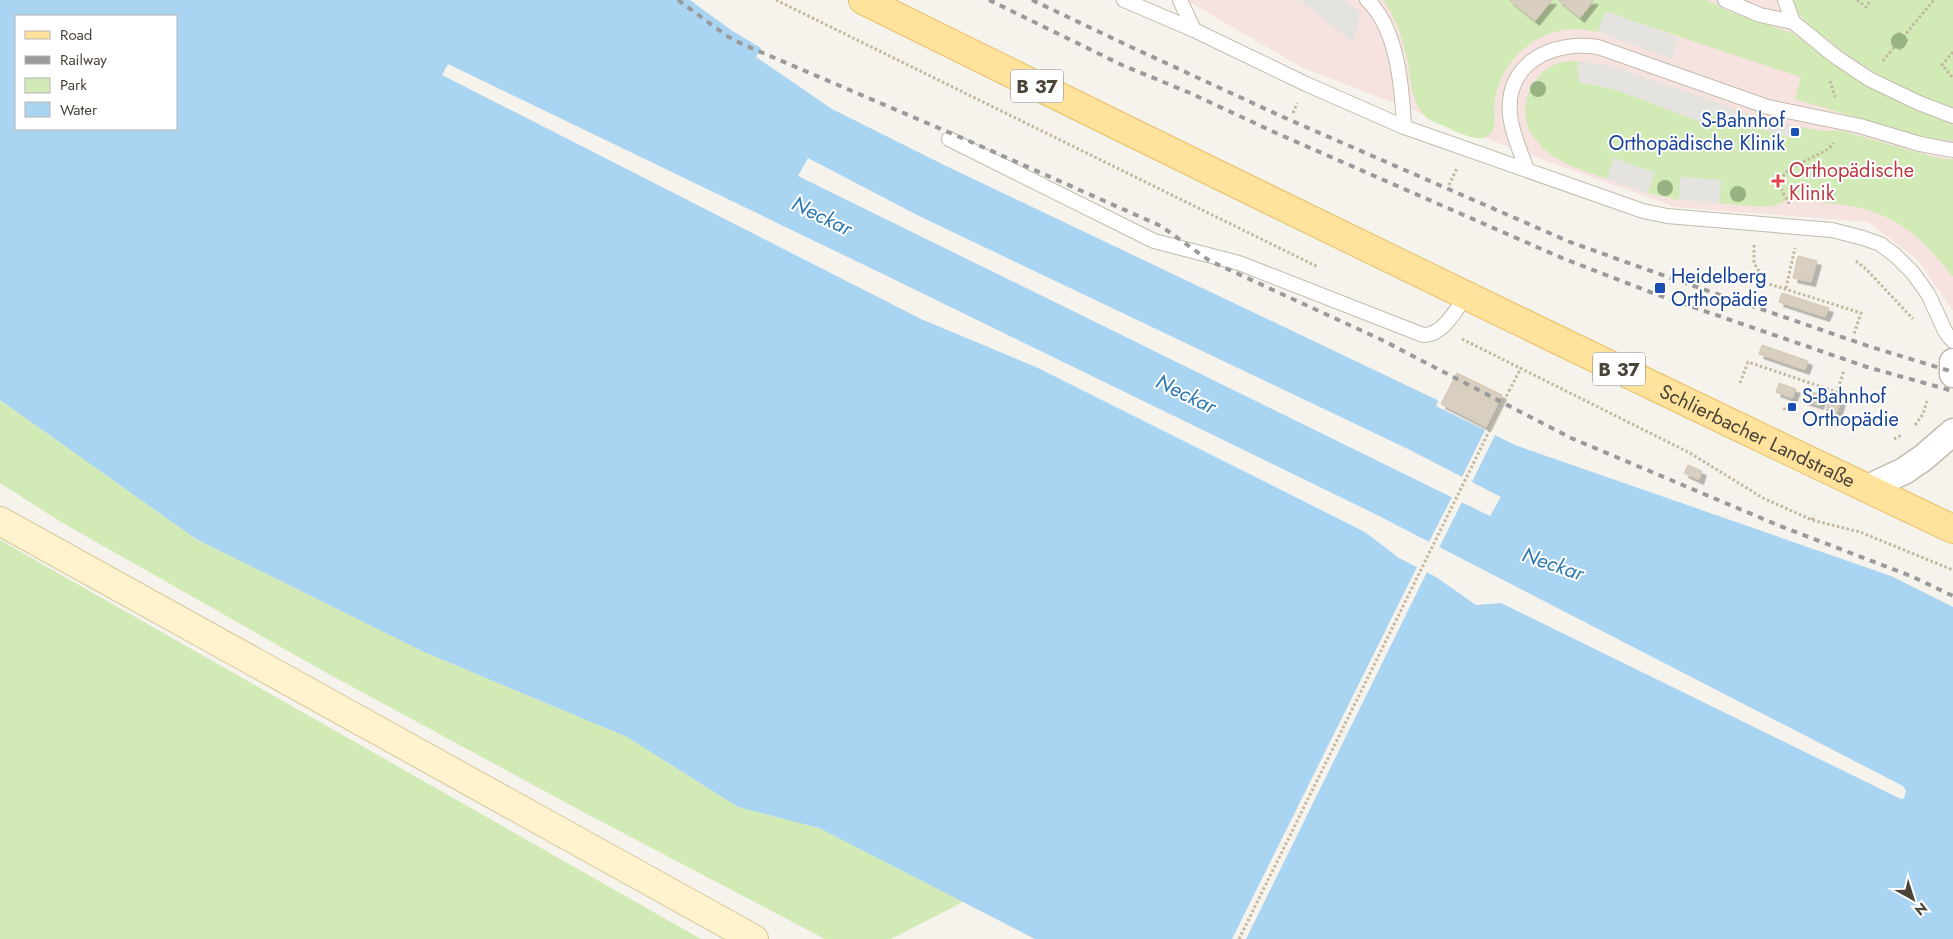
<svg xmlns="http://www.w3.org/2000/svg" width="1953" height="939" font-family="Jost,sans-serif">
	<defs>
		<filter id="shadow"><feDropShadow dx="4.5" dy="4.5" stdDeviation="0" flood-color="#0004"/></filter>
	</defs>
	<rect width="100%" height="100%" fill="#f6f3ec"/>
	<!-- medical -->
	<path fill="#f6e3e0" d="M1186,0H1953V311L1918,260L1868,222L1675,207L1530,155L1303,68Z"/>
	<!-- green -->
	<path fill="#d2eab5" d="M1383,0H1509L1535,21L1552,0H1558L1580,18L1594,0H1707L1728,11L1792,33L1842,70L1873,89L1911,108L1953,125V141L1922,137L1795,99L1801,77L1606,12L1598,32C1592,31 1586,30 1579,29C1536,27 1498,63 1494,106C1494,116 1498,131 1486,137C1475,142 1456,131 1446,127C1438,123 1428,121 1423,114C1411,99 1411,81 1408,63C1403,40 1397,19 1383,0Z
		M1792,0H1953V109C1907,93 1866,70 1828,40C1813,29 1798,18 1792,0Z
		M1578,61L1579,82L1614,89L1704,123L1708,111L1760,129L1792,137L1795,126L1823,131H1842L1912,151L1943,159H1953V277C1915,229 1889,208 1826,203C1815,202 1802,198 1791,199C1785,200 1779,204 1773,206C1761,208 1733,204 1719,203L1721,180L1681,177L1679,200L1647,193L1655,173L1614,158L1607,179C1586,171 1562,165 1545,150C1538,143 1528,131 1526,121C1521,97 1537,67 1563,62C1568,61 1573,61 1578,61Z
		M0,400L196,539L424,652L627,737L738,807L819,828L963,902L891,939H825L587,814L325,672L61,522L0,483Z
		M0,540L701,939H0Z"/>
	<!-- parking -->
	<path fill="#e5e3e0" d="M1299,0H1345L1360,12L1354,43Z
		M1606,11L1679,38L1672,59L1598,32Z
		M1578,61L1601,64L1621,69L1767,120L1795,126L1793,138L1760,129L1708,112L1704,123L1614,89L1579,82Z
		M1614,158L1655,173L1647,193L1607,179Z
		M1680,177L1721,180L1719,203L1679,200Z"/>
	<!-- water -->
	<path fill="#a9d4f2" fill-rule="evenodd" d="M0,0H690L731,30L761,48L756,57L832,109L944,165L1433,398L1438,400L1436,406L1515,445L1891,576L1953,607V939H1035L819,828L738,807L627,737L424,652L196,539L0,400ZM16,16H176V129H16ZM448,64L887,276L1375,514L1903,786L1906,791L1904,798L1901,799L1501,603L1476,605L1436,577L1399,558L1365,532L1036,367L921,319L442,75ZM808,158L919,216L1408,449L1501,497L1490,516L798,176Z"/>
	<!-- pier -->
	<path fill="#f6f3ec" d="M1486,428L1496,433L1471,484L1461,479Z
		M1453,495L1463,500L1438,550L1428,544Z
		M1418,565L1428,570L1246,939H1232Z"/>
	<!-- building -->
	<path fill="#d8cfc1" stroke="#d3c7b4" filter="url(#shadow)" d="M1509,0H1552L1535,21Z
		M1558,0H1594L1580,18Z
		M1798,256L1817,261L1811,282L1793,278Z
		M1782,293L1829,308L1825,317L1779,302Z
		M1762,345L1808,361L1805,370L1759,354Z
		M1457,373L1502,395L1486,427L1441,404Z
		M1779,383L1796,389L1792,398L1776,392Z
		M1807,390L1823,395L1819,405L1803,400Z
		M1830,397L1841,401L1837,413L1826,410Z
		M1688,465L1702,471L1699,480L1684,473Z"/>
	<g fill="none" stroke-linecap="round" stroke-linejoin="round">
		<!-- service casing -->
		<g stroke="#c2bbae" stroke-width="16">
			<path id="service" d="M1124,0L1194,30L1306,84L1404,127L1643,211L1667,216L1832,230L1863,238L1880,244L1895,255L1913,273L1928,294L1946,333L1953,341
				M1180,0L1194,30
				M1367,0C1398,29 1402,88 1404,127
				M1725,0L1760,15L1793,22
				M1785,0L1793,22L1836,57L1869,79L1919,103L1953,116
				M949,139L1154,241L1239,263L1423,335C1443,336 1456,309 1467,295
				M1527,170C1521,153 1512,134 1510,115C1505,63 1552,40 1598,47L1768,107L1860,126L1920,144L1953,150"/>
		</g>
		<!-- minor casing -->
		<g stroke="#c2bbae" stroke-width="29">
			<path id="minor" d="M1953,362V374
				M1868,488L1904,471L1923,458L1953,432"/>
		</g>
		<!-- secondary casing -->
		<g stroke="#d6c79b" stroke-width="30">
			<path id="secondary" d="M0,521L754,939"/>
		</g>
		<!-- primary casing -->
		<g stroke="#e6c16a" stroke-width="30">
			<g id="primary">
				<path id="s1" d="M863,0C1225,179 1588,356 1953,529"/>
			</g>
		</g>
		<!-- path -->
		<path stroke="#c4b79f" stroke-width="3" stroke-dasharray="2.5 2.5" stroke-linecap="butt" d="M776,0L1318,267
			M1857,0L1866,7L1871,0
			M1899,33L1907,40L1900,49L1891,42Z
			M1903,37L1934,0
			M1953,52L1942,65L1953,78
			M1883,61L1895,46
			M1830,81L1835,97
			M1293,113L1297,103
			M1449,185L1457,168
			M1789,204C1788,199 1782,194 1781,187C1777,164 1823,159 1834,143
			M1754,245V263L1766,283L1861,313L1854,334
			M1856,261L1867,270L1913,319
			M1786,288L1795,248
			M1462,339L1690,453L1763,498L1812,520L1860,532L1953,570
			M1740,383L1748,362L1837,392L1844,370
			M1509,391L1521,368
			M1835,399L1837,392
			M1784,410L1786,405
			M1828,423L1831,411
			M1915,425L1923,414L1927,401
			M1894,439L1902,435
			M1812,520L1814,515"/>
		<!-- service -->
		<use href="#service" stroke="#fff" stroke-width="14"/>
		<!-- minor -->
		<use href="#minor" stroke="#fff" stroke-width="26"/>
		<!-- secondary -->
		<use href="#secondary" stroke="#fff3cd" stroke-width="28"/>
		<!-- primary -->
		<use href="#primary" stroke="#ffe39c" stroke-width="28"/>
		<!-- rail -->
		<path stroke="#9a9a9a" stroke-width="4" stroke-dasharray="6 6" stroke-linecap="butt" d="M678,0L727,36L742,44L969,141L1161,226L1210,261L1382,340L1571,438L1780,526L1911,576L1953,596
			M989,0L1122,65L1190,93L1276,133L1562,258L1658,295L1867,367L1953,391
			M1032,0L1131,47L1283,117L1570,242L1665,276L1871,347L1953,372"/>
		<!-- path-bridge -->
		<path stroke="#c4b79f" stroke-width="3" stroke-dasharray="2.5 2.5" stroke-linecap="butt" d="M1239,939L1509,391"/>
	</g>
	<!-- trees -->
	<g fill="#97b381">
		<circle cx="1899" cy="41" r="8"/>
		<circle cx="1538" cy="89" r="8"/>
		<circle cx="1665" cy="188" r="8"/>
		<circle cx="1738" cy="194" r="8"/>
	</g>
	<!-- markers -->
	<g fill="#1a4fb4" stroke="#fff" stroke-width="2">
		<rect x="1790" y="127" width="10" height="10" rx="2.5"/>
		<rect x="1654" y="282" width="12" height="12" rx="2.5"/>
		<rect x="1787" y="402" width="10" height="10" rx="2.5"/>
	</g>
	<path fill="#e0444e" stroke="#fff" stroke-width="2" d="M1775.5 173.5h5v5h5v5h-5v5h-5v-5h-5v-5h5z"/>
	<g text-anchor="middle" stroke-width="4" stroke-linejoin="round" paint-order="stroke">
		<!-- shield labels -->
		<g fill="#fff" stroke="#817c74" stroke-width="1">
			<rect x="1011" y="69.5" width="52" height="33" rx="4"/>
			<rect x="1593" y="352.5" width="52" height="33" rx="4"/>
		</g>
		<g font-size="19" font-weight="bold" fill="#4b4439">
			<text x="1037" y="93">B 37</text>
			<text x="1619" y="376">B 37</text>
		</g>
		<!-- transit labels -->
		<g font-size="20" fill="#164399" stroke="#fff" text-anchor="start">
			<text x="1785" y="127" text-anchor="end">S-Bahnhof<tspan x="1785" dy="23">Orthopädische Klinik</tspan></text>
			<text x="1671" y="283">Heidelberg<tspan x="1671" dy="23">Orthopädie</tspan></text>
			<text x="1802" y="403">S-Bahnhof<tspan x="1802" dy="23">Orthopädie</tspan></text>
		</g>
		<!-- health labels -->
		<g font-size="20" fill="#be3a42" stroke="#fff" text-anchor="start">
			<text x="1789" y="177">Orthopädische<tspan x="1789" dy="23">Klinik</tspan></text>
		</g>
		<!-- street labels -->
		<g font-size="20" fill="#4b4439" stroke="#fff">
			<text dy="7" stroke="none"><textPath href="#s1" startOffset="995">Schlierbacher Landstraße</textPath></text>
		</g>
		<!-- water labels -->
		<g font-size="21" font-style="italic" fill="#2e7ab2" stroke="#fff">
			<text transform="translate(822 216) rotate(26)" y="7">Neckar</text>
			<text transform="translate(1186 394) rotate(26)" y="7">Neckar</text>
			<text transform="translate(1553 564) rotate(19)" y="7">Neckar</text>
		</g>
	</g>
	<!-- legend -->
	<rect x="15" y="15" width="162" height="115" fill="#ffffff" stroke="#b7b4b0"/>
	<rect x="25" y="31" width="25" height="8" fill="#ffe39c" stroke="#b7b4b0"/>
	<text x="60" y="40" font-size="15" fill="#4b4439">Road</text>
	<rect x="25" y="56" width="25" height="8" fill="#9a9a9a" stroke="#b7b4b0"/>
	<text x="60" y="65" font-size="15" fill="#4b4439">Railway</text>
	<rect x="25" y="78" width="25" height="15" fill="#d2eab5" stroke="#b7b4b0"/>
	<text x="60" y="90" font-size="15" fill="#4b4439">Park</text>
	<rect x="25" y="102" width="25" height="15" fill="#a9d4f2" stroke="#b7b4b0"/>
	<text x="60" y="115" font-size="15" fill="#4b4439">Water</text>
	<!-- north arrow -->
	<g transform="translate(1913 899) rotate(141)" stroke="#ffffff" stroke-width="4" paint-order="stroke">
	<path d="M0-4L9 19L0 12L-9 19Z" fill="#4b4439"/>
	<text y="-8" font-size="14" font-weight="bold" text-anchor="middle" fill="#4b4439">N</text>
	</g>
</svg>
